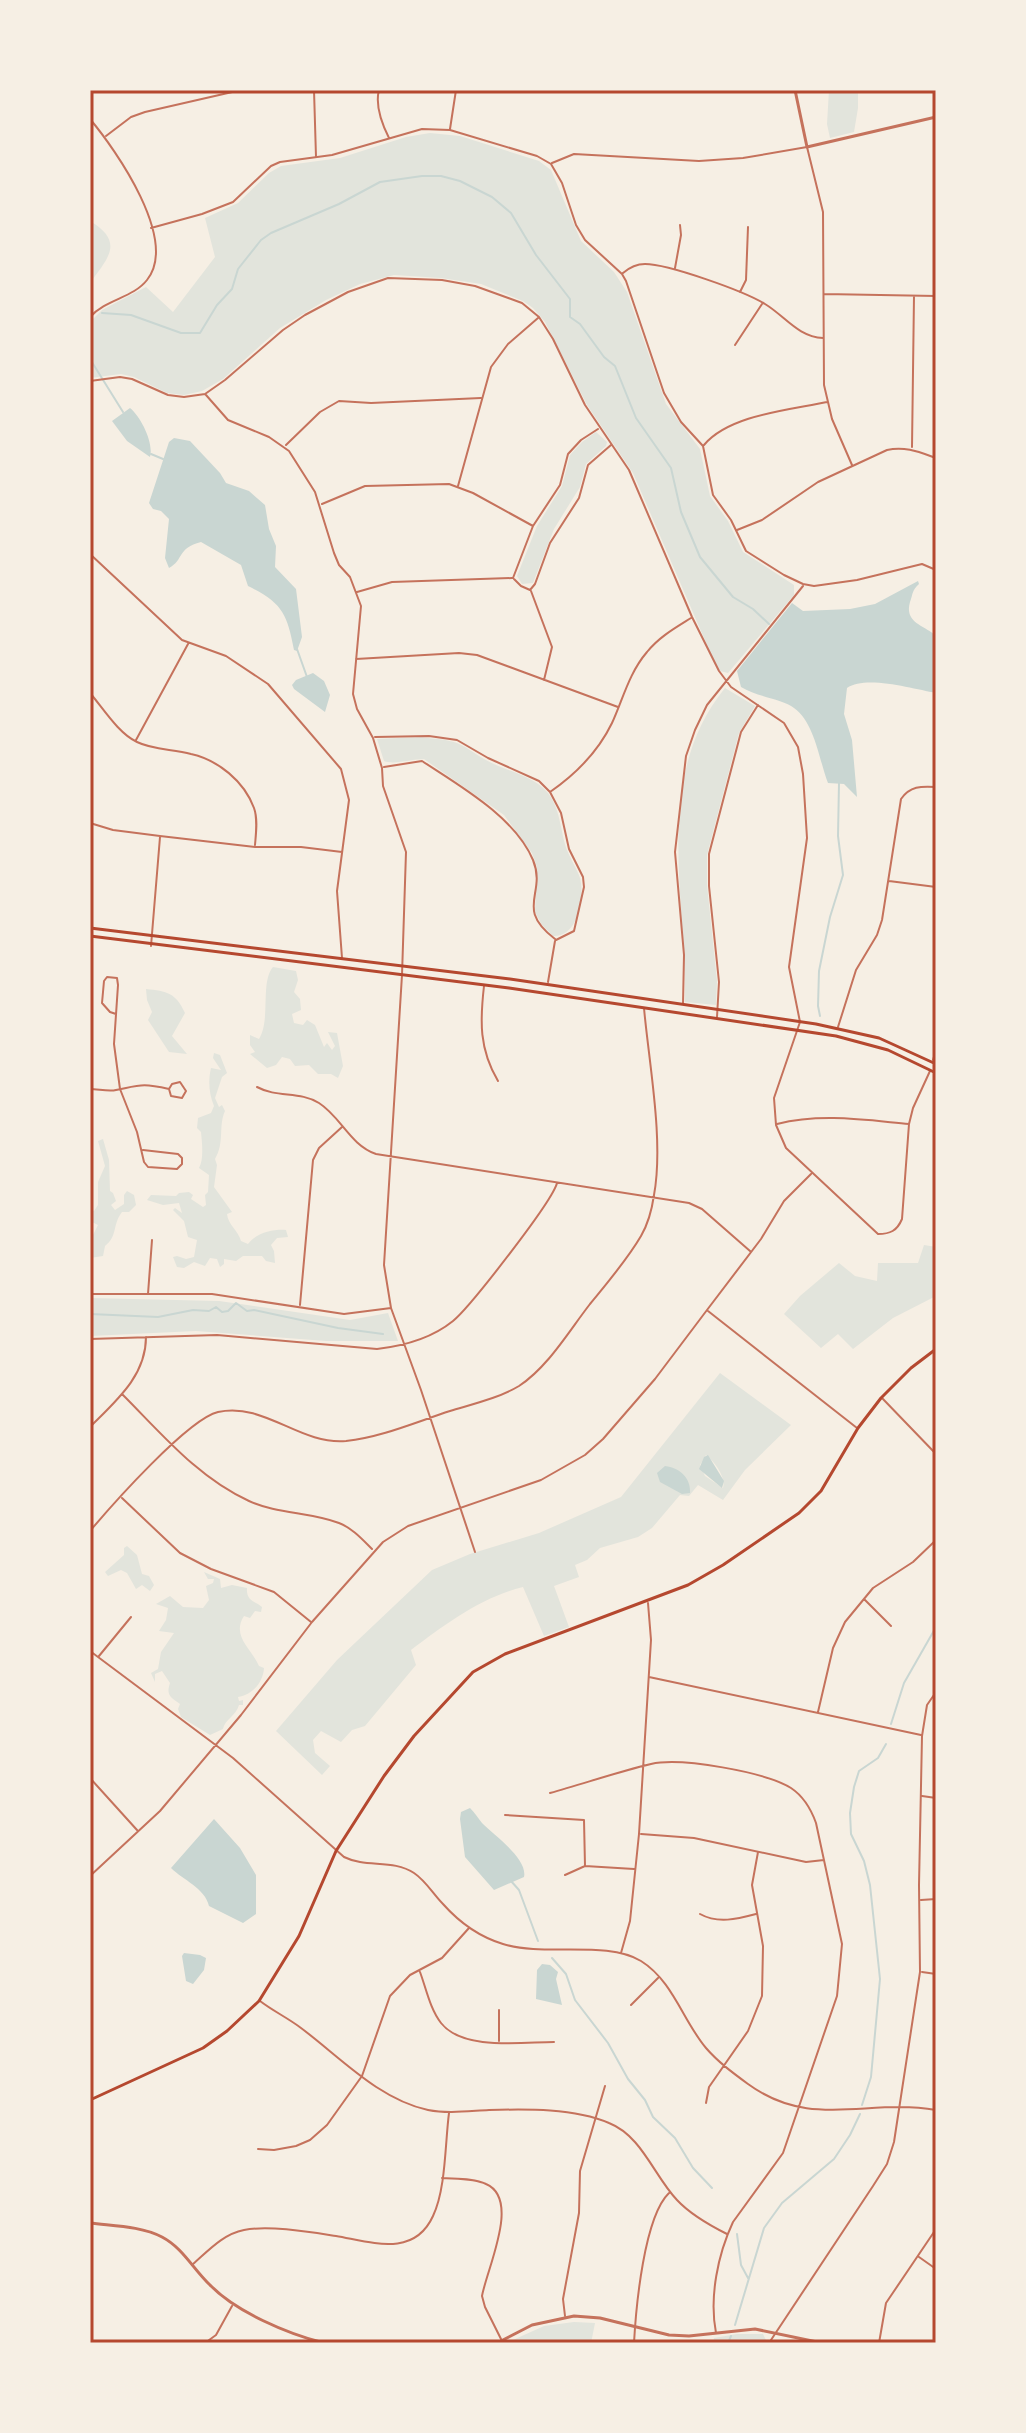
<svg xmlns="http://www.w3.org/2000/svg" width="1026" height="2433" font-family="'IBM Plex Sans',sans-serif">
	<rect width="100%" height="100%" fill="#f6efe4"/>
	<!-- green -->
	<path fill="#e2e4dc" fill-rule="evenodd" d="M829,90H858V108L854,132L830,138L827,124Z
		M430,133L460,136L539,161L551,170L581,241L614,272L627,292L666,404L700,449L710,496L728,521L743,552L794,585V595L728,673L720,671L710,652L633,473L587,405L545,322L533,308L523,301L481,284L441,278L394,275L360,284L326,300L280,328L223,379L202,391L184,395L167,393L134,377L121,374L90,378V322L102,310L146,287L173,312L215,257L205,218L238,203L269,173L281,166L340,158L406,137Z
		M90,221C125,242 108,258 90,283Z
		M596,432L607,442L606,446L586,464L580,487L554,529L533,583L522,584L517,576L537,526L562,486L570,455L582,442Z
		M725,688L755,706L739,733L707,855V885L717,981L716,1005L685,1002C687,898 652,777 725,688Z
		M421,737C433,739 446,739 457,743C467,747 475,754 484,759C504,771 532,774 548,793C561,810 560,831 567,850C571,860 577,869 580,878C585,898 578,937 553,936L542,925L535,912L537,867L532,853L504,815L424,759C412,759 394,765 384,761L377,739Z
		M273,967L296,971L298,980L294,992L300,999L301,1010L292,1014L294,1023L303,1025L307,1020L315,1025L324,1047L327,1043L332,1050L335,1046L328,1032L337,1033L343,1066L338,1078L331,1074H318L309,1065L295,1066L290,1059L282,1057L276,1065L267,1068L250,1054L255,1052L250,1045V1035L259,1039C271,1020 260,982 273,967Z
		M146,989C167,991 176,993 185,1013L172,1036L187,1054L169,1052L148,1020L152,1012L147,1000Z
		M214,1053L220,1055L227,1073L222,1077L215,1098L219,1107L222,1105L225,1111C218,1126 225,1142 215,1159L217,1165L214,1187L232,1212L227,1214C228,1225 238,1230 241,1241L248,1244C256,1233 273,1229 286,1230L288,1237L277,1238L271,1245L274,1251L275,1263L266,1261L262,1256H243L236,1261L224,1259V1264L220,1267L217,1259L210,1258L205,1266L194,1262L184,1268L177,1267L173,1257L177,1256L186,1259L194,1257L197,1240L188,1237L184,1221L173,1210L175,1208L182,1213L179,1203L163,1205L147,1200L151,1195L176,1196L179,1193L189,1192L193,1195L191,1199L203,1207L206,1205L205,1195L208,1192L209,1175L199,1168C204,1159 202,1143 201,1132L197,1128L198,1118L211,1113L214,1106C209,1094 208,1081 211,1068L221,1070L213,1058Z
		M103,1139L109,1160L110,1191L113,1193L116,1201L111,1205L115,1210L124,1204V1195L127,1191L134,1195L136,1205L129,1212H122C112,1225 118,1236 105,1246L103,1256L90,1258V1241L98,1225L90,1221V1209L94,1211L98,1205V1182L105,1166L98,1141Z
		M924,1245L936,1247V1296L893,1318L853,1349L838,1334L821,1348L784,1314L800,1296L839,1263L855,1276L877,1281L878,1263H918Z
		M90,1298L219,1301L350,1320L388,1313L398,1341H326L196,1331L90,1336Z
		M720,1373L791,1425L745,1470L723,1500L698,1485L689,1496L680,1495L652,1528L638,1537L600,1548L587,1560L575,1565L579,1577L554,1586L569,1627L544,1636L523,1587C480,1598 446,1624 411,1650L416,1665L365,1726L352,1730L341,1742L321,1731L313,1740L315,1753L330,1766L322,1775L276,1731L337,1660L432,1570L470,1554L539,1533L621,1497ZM706,1455C715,1462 726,1477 723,1488L705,1476L700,1465Z
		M127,1546L137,1555L142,1574L149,1576L154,1585L150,1591L142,1585L136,1589L127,1573L121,1570L108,1576L105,1572L124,1555V1548Z
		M204,1572L220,1579L221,1588L232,1585L247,1588C246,1601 255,1601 262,1607L261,1612L255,1611L250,1618L244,1616C231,1636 252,1649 259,1666L264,1668C263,1683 252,1695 238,1697L239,1701L243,1700V1705H239C236,1716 225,1719 223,1729L210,1735L181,1717L178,1709L180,1704C170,1697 166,1695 170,1683L162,1671L155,1674V1682L151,1673L158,1669L161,1652L174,1633L159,1631L166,1620L168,1608L156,1604L170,1596L183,1607L203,1608L209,1600L206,1586L213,1583L214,1579H208Z
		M574,2322L595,2323L591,2343H515L513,2340L544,2326Z
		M737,2334H763L766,2340L764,2343H713L714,2338Z"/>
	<!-- water -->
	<path fill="#c9d6d2" d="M130,408C141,417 154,443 150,457L127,441L112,421Z
		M174,438L190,441L220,473L226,483L249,491L265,505L269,529L276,546L275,567L296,589L302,637L297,651L294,650C287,613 282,603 248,586L241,565L201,542C177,548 184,560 169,568L165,558L169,519L161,511L153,509L149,503L169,442Z
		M918,581L919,584C912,590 913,594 910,602C904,623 924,625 936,636V693C913,689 866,675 847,688L844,714L852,740L857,797L844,784L828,783C819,760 815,723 794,708C783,699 757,697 741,687L737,671L792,603L803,611L850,609L875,604Z
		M313,673L324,681L330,695L325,712L294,689L292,685L296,680Z
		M708,1455L724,1481L722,1488L699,1469L704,1457Z
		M665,1466C680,1468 691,1478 690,1493L682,1494L660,1482L657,1473Z
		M470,1808C475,1813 478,1818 482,1823C494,1835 528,1859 524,1877L494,1890L465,1857L460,1819L461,1812Z
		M214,1819L240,1848L256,1875V1914L243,1923L209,1906C205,1888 183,1880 171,1868Z
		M184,1953L200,1955L206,1958L204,1970L193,1984L186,1981L182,1956Z
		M542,1964L550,1965L558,1972L556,1979L562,2005L536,1999L537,1970Z"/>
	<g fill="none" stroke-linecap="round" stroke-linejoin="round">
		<!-- stream -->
		<path stroke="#c9d6d2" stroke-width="2" d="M102,313L131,315L181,333H200L217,305L232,289L238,269L261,240L271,233L339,204L380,182L422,176H441L460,181L492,197L511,213L536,255L570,299V317L580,324L604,357L615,366L636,418L671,468L681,512L700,557L733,597L753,609L769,624
			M90,359L123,412
			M151,454L163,459
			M297,649L307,677
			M820,1016L818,1006L819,971L830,917L843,875L838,836L839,783
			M90,1314L158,1317L193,1310L209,1311L216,1307L222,1312L228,1311L236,1303L247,1311L254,1310L338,1328L383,1334
			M891,1724L904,1683L936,1627
			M511,1881L519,1890L538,1941
			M552,1958L566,1974L575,2000L608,2043L628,2079L645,2100L653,2117L675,2138L693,2168L712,2188
			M862,2105L871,2077L880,1979L870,1885L864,1861L851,1834L850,1813L854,1787L859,1771L878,1758L886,1744
			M737,2234L741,2265L748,2278
			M735,2325L764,2228L782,2203L834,2159L850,2135L860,2114
			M728,2343L731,2336"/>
		<!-- minor -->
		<path stroke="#c5725c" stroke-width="2" d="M314,90L316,157
			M379,90C375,105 382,124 389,138
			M90,119C116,150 179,240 147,280C133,298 106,299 90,317
			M450,129L456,90
			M106,136L131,117L145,112L241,90
			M552,163L574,154L699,161L743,158L807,147L823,212L824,385L832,419L852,465
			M151,228L202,214L233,202L271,166L280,162L332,155L422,129L450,130L537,156L551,164L562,183L576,225L585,240L622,274L626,281L664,393L681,422L703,446L713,495L731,520L746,551L784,575L803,584L814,586L857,580L922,564L936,570
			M675,268L681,235L680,225
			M623,273C630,267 636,264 645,264C668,264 744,291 765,304C785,316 798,337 823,338
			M740,292L746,280L748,227
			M824,294L936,296
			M735,345L762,304
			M90,381L120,377L132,379L168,395L184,397L205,394L225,380L283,330L305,315L348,292L388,278L442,280L475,286L522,303L539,317L553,339L585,405L629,470L692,617L719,671L731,687L784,723L798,747L803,774L807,838L789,967L800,1022L774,1098L776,1125L786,1148L878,1234C890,1234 897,1231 902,1219L909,1124L913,1108L930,1071
			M206,395L228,420L269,437L289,451L315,492L334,553L339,565L350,577L361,606L353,694L357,709L373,738L382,768L383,786L406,852L402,975L384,1265L391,1308L421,1390L475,1552
			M286,445L320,412L339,401L371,403L481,398
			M704,445C729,415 789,410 827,402
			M912,447L914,296
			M458,486L491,367L508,344L538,318
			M322,504L365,486L449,484L473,493L533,526
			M737,530L762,520L818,482L887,450C905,446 919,452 936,458
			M90,554L182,640L226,656L268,684L341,769L349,800L337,891L342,958
			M513,578L533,526L560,485L568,454L581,440L598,429
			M514,579L521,586L530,590
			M530,590L535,584L550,543L579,498L588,465L611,445
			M531,591L552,647L544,680
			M357,592L392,582L512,578
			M356,659L459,653L477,655L618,707
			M90,693C103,708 118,733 137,742C153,750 173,749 191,754C218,760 244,781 254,808C258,819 256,833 255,845
			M375,737L429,736L457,740L488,758L539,781L550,792L561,813L569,849L583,877L584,887L574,931L556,940
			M136,740L188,644
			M384,767L422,761C460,786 515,817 533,860C547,894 514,908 555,939
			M550,792C576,774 598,752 612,723C623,699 629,673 647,652C659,637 675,628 691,618
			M90,823L113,830L160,836L255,847H301L342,852
			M889,881L936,887
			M151,946L160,837
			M548,982L555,941
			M484,986C480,1021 479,1049 498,1081
			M683,1004L684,955L675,852L686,756L695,730L707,705L803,586
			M116,1014L110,1012L102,1003L104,981L107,977L117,978L118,985L114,1044L120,1089L137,1132L144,1162L148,1167L177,1169L182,1164V1158L178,1154L143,1150
			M717,1017L719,982L709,886V854L741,732L758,705
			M838,1027L856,970L877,935L882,920L901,799C910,786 921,786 936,787
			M933,1060L936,1050
			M257,1087C277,1098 300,1091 319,1103C341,1117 350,1145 376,1154L689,1203L702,1209L750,1251
			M90,1089C98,1089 109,1092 116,1090C141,1085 142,1083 169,1089L171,1096L182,1098L186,1091L180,1082L172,1084L169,1089
			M777,1124C821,1113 865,1120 909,1124
			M90,1294H212L344,1314L391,1308
			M148,1294L152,1240
			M300,1305L313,1160L319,1148L342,1127
			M708,1311L857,1428
			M90,1339L217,1335L377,1349C403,1346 432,1338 453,1321C470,1307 552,1202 557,1183
			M122,1394C161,1433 198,1478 249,1501C277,1514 310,1512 339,1523C352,1528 362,1539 372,1549
			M882,1398L936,1454
			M90,1427C116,1401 146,1376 146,1337
			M122,1498L180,1553L211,1569L274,1592L311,1622
			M90,1531C112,1505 188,1419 218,1412C265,1402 299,1445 346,1441C382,1437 416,1422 450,1411C473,1404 499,1398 519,1386C548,1367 569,1331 590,1304C608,1282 627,1260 641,1236C648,1224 652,1209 654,1195C664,1141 649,1064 644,1008
			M864,1599L891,1626
			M90,1651L233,1758L344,1857C366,1868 393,1859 414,1873C426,1881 433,1894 443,1904C459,1922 480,1937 503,1944C545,1957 606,1940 641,1961C673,1981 683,2021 706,2048C718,2062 733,2073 748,2084C811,2130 867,2098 936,2110
			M99,1656L131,1617
			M649,1677L921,1735
			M818,1712L833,1648L845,1622L873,1588L913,1562L936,1540
			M90,1778L137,1830
			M550,1793C583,1784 617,1772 651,1764C681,1757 765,1772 791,1788C803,1796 811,1809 816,1823L842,1944L837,1996L783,2153L733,2222C718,2254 709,2297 716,2333
			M922,1796L936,1798
			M505,1815L584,1820L585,1866
			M641,1834L694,1838L806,1862L824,1860
			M565,1875L585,1866L634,1869
			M90,1876L160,1811L241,1715L312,1622L383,1542L408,1526L541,1480L585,1455L603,1439L655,1379L707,1310L761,1239L784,1201L811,1174
			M921,1900L936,1899
			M700,1914C718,1924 737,1919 756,1914
			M621,1953L630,1921L639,1834L651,1640L648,1603
			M420,1972C426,1988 430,2009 441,2023C463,2051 523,2042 554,2042
			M922,1972L936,1974
			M260,2001C273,2011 288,2018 301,2028C340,2057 378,2099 428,2110C448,2114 469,2111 489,2110C527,2109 574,2108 609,2123C642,2136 654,2176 677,2200C691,2215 709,2225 727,2234
			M631,2005L658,1978
			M499,2041V2010
			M706,2103L709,2087L748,2031L762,1996L763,1946L752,1885L758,1852
			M258,2149L274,2150L296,2146L310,2140L327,2125L362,2076L390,1996L410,1975L442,1958L469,1928
			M442,2178C456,2179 474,2178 486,2184C521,2199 487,2268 482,2296L485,2307L501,2339
			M919,2257L936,2269
			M193,2264C208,2251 223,2234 244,2230C269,2225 310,2232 336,2236C371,2242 414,2258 433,2216C446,2189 445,2143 449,2113
			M565,2316L563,2299L579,2213L580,2171L605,2086
			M90,2342L98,2343
			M205,2343L216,2335L232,2306
			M634,2343C636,2307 644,2217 669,2193
			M769,2343L873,2186L887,2164L894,2142L920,1972L919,1885L922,1736L927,1705L936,1692
			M879,2343L886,2303L936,2229"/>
		<!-- tertiary -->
		<path stroke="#c5725c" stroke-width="3" d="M795,90L807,147L936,117
			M90,2223C113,2226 141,2226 162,2237C183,2248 193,2269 210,2285C236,2312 288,2334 324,2343
			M497,2343L532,2325L574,2316L600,2318L669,2335L689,2336L755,2329L822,2343"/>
		<!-- secondary -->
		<path stroke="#b5482f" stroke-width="3" d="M90,928L510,979L816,1024L879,1038L936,1064
			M90,936L509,988L836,1036L888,1050L936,1073
			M90,2100L203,2048L227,2031L259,2001L299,1936L336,1851L384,1776L414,1736L473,1672L505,1654L688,1585L723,1565L799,1513L821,1491L858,1428L881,1398L911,1368L936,1349"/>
	</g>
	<!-- border -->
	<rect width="1026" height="2433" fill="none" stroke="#f6efe4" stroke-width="184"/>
	<rect x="92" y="92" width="842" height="2249" fill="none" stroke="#b5482f" stroke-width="3"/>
</svg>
